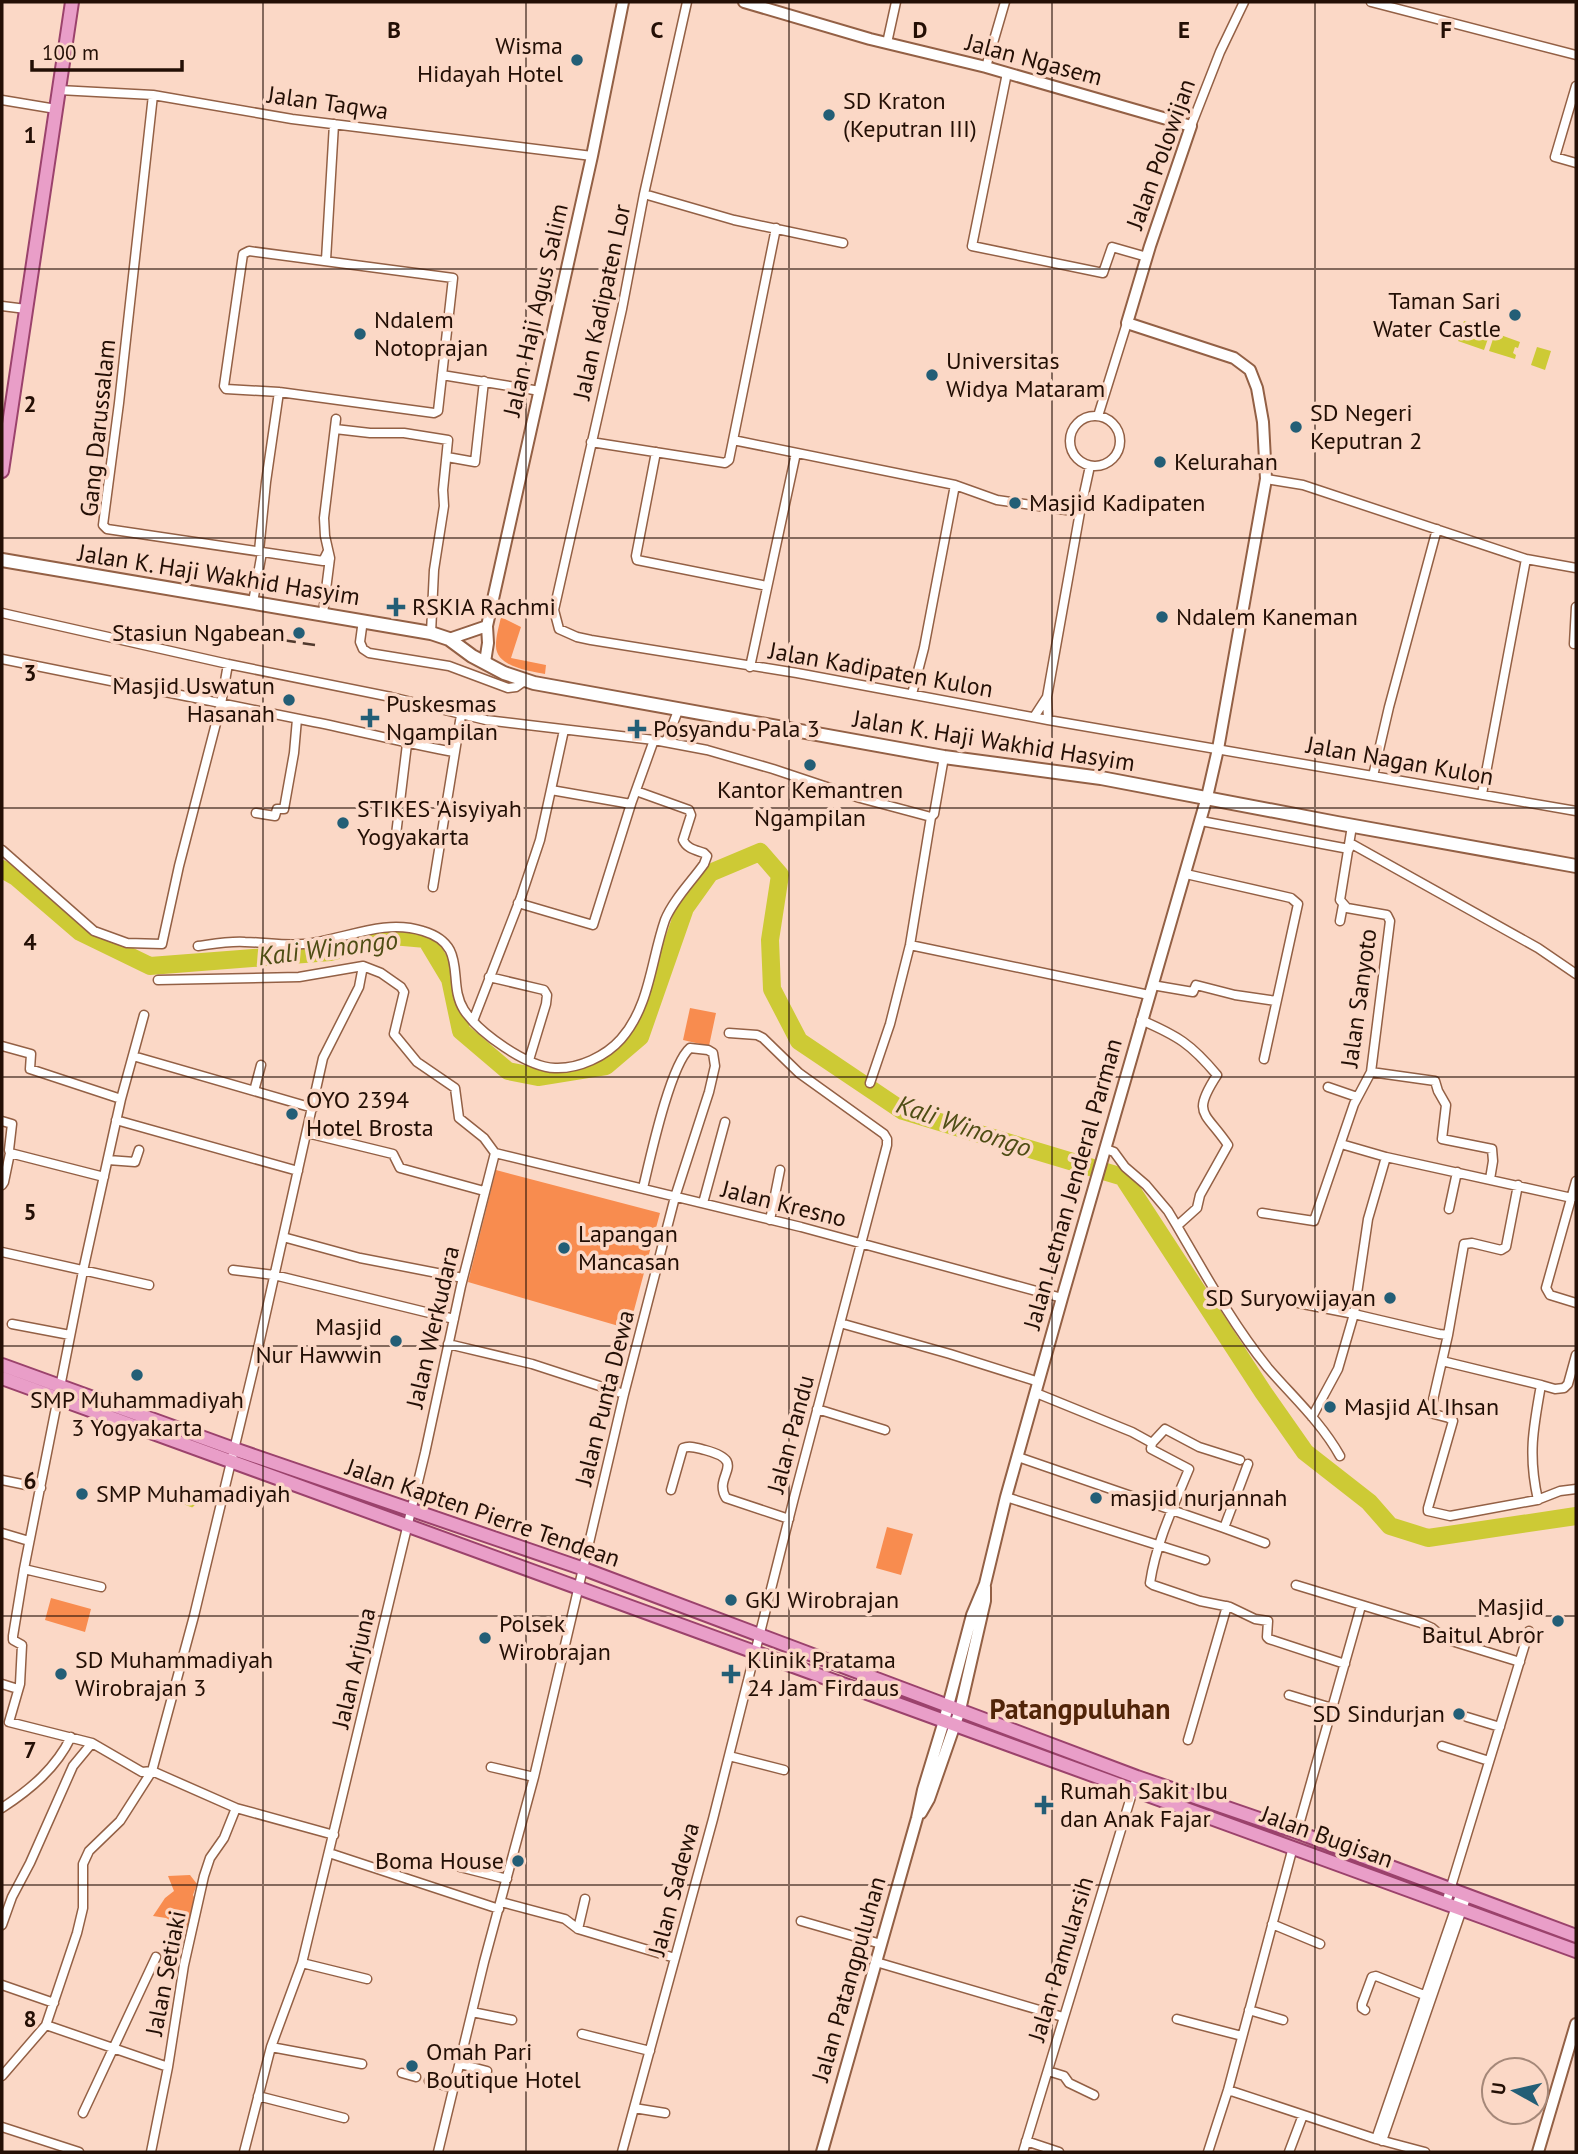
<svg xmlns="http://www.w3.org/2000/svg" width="1578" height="2154" font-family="'PT Sans',sans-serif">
	<rect width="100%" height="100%" fill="#fbd8c6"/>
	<!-- green -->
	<path fill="#f88c4f" d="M501,617L521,627L511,658L546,665L545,674C530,671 495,667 496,645C496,636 499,626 501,617Z
		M690,1008L716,1013L709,1046L683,1040Z
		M496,1170L660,1213L629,1329L468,1282Z
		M887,1527L913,1534L901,1575L876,1568Z
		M51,1598L91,1609L85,1632L45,1620Z
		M190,1875L197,1884L193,1895L198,1905L193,1930L188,1926L185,1929L166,1918L153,1916L165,1898L174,1891L168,1876Z"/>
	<!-- water -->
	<path fill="#cdca35" d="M1464,321L1491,330L1484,350L1458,341Z
		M1495,333L1520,342L1518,348L1515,347L1513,353L1516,355L1515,359L1489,351Z
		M1537,347L1551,351L1545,370L1531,365Z"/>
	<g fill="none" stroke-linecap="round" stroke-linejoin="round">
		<!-- stream -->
		<path stroke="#cdca35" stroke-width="2.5" d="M185,1498H190L196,1502L192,1506L184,1503Z"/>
		<!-- river -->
		<path stroke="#cdca35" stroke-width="18" d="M2,869L16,877L80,932L150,966L330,952L392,936L426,939L450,979L461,1031L508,1071L538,1077L606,1066L640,1037L685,908L710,873L760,852L780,875L770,940L772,989L799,1041L903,1111L1123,1177L1263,1392L1305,1452L1369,1502L1390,1526L1428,1538L1576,1516"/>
		<!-- minor casing -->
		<g stroke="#936045" stroke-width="11">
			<path id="minor" d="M687,2L644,194L622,309L554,610L559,629L577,637L591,640L797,673L1048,720L1576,811
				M1371,2L1576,55
				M887,43L896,2
				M986,67L1005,2
				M1007,73L972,246L1103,273L1112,247L1147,257
				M1576,86L1555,157L1576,163
				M59,90L153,95L292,119L592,156
				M153,95L119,403L103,525L107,529L323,561L328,551L330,558
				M2,100L56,109
				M1191,126L1220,52L1244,2
				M644,194L734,220L843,243
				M249,251L453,278L438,411L434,413L279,392L226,389L224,386L243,254Z
				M326,260L334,124
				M2,306L26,309
				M442,375L540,391
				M1098,416L1127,323
				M1070 441a25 25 0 1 1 50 0a25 25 0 1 1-50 0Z
				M335,429L370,433H404L448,440L443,490L444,506L434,570L431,633
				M733,440L955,485L997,500L1080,512
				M591,442L725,463L729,460L776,228
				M656,452L636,556L637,560L767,586
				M447,457L475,462L484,381
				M1266,479L1303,485L1526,559L1576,568
				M259,551L266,482L279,392
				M253,602L262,552
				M2,613L228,664L391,697L486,720L654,740L707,750L773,769L860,798L931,817
				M323,613L330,558L325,536L324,518L336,419
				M363,620L360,642L363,649L369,653L449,666L508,688L516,687L526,680
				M1574,644L1576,607
				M2,659C106,679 210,702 314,722C361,731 407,744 454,752
				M750,667L796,453
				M912,694L924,648L955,485
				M1034,717L1047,697
				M1048,720L1047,697L1080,512L1090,466
				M666,742L679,708
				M1373,776L1389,707L1437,529
				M551,790L631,804
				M1482,794L1526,559
				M256,813L275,816L277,809H284L294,753L297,719
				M1201,821L1349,849
				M395,843L407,744
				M1350,843L1538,948L1576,974
				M2,850L94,931L127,943L162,944L179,866L221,704L228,664
				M1186,874L1291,898L1298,904L1264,1059
				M433,887L461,715
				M518,903L593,925L631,804L654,740
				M1340,921L1343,905
				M910,945L1149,995
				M198,946C213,944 229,941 245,942C264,942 284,946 304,944C344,940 383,918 423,931C470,945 446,982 464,1010C479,1033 527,1067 555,1068C579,1069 606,1056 621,1039C650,1006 651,960 665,920C673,900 692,881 704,864L707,856L704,853C696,850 687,849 683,840L691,815L689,810L636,791
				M489,977L544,990L547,995L546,1004L529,1060
				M158,980L299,977L363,966L381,973L401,987L404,992L394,1034L417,1062L455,1088L459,1118L484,1138L495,1153
				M1152,985L1193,992L1196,985L1235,995L1276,1001
				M144,1015L121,1099L83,1271L24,1569L13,1636V1640L22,1645L20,1684L9,1722L92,1743L142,1772L152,1771L236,1808L334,1835
				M473,1021L521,897L540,840L564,730
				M2,1046L31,1054L30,1069L121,1099
				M133,1056L313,1108
				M1371,1072L1435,1081L1438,1091L1446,1105L1442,1139L1492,1149L1493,1161L1490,1179
				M870,1083L890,1024L910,945L931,817L934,814L944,757
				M1328,1087L1357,1097
				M254,1091L261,1065
				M116,1120L298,1171
				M2,1121L12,1124L9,1150L10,1153L104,1177
				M307,1133L393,1154L400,1168L484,1191
				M1341,1144L1386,1157L1572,1198
				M1106,1149L1114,1152L1125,1167L1146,1185L1168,1211L1177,1226L1197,1208L1200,1195L1228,1145C1205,1111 1191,1115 1217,1075C1191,1044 1178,1036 1141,1020
				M495,1153L801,1227L1062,1298
				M1386,1157L1368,1219L1354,1314L1439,1334L1448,1335L1464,1244L1472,1243L1501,1250L1506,1247L1518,1185
				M108,1160L135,1162L139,1150
				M1576,1181L1546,1288L1550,1295L1576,1303
				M2,1185L4,1182L10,1153
				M703,1203L725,1122
				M1449,1209L1457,1172
				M1262,1213L1314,1221L1354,1104L1371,1072L1390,921L1387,915L1347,908L1340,900L1352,826
				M770,1220L780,1170
				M1177,1226C1205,1274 1233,1325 1268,1368C1293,1397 1321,1422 1340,1456
				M283,1237L360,1258L463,1278
				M2,1252L149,1285
				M233,1270L274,1275L454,1319
				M1298,1303L1354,1314L1338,1369L1312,1417
				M840,1323L950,1354L1039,1382
				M12,1324L70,1335
				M1448,1335L1430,1413L1449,1418L1453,1421L1428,1508V1511L1450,1516L1537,1500L1560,1491L1576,1489
				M448,1344L532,1364L624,1394
				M1442,1361L1541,1385
				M1036,1393L1132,1432L1152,1443L1151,1449L1189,1469C1174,1505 1156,1543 1150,1583L1153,1585L1200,1601L1230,1607L1255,1619L1268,1621L1267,1637L1269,1639L1345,1664
				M817,1409L885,1430
				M1152,1443L1165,1429L1199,1447L1240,1460
				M1018,1457L1224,1528L1248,1464
				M2,1480L41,1488
				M671,1490L683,1448C690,1445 697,1448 705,1450C750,1462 712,1475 726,1498L789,1519
				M1006,1497L1205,1560
				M1538,1500C1528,1456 1533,1429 1541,1385L1555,1389L1564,1388L1568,1384L1576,1355
				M1224,1528L1265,1543
				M2,1533L29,1541
				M24,1569L101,1587
				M1296,1585L1421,1623L1432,1628L1445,1639L1520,1662
				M2,1684L18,1689
				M1289,1695L1332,1708
				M1467,1717L1500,1727
				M1188,1740L1227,1606
				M1442,1746L1489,1761
				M729,1756L784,1770
				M491,1767L534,1777
				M2,1808C31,1789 56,1768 71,1737
				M1297,1832L1361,1606
				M329,1853L499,1909
				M460,1867L507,1879
				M501,1902L565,1919L578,1929L675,1958
				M1446,1903L1529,1631
				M801,1921L881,1944
				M1272,1924L1320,1944
				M2,1925L12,1897L30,1863L73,1766L92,1743
				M578,1929L585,1899
				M876,1962L1063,2017
				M302,1963L367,1979
				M2,1985L54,2003
				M1249,2010L1283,2020
				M1365,2010L1362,2008V2004L1372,1977L1376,1976L1424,1995
				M472,2012L512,2020
				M1177,2019L1242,2036
				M46,2025L168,2067
				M582,2034L650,2051
				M271,2047L362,2064
				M460,2064L487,2071
				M1048,2071L1064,2076L1069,2083L1094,2095
				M402,2073L416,2077
				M2,2076L46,2025L77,1933L83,1908V1864L89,1851L120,1821L152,1771L194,1616L255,1362L323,1058L359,987L363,966
				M429,2081L453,2088
				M1228,2090L1376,2139L1425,2152
				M258,2096L344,2118
				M634,2108L665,2113
				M83,2113L156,1957
				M2,2127L79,2152
				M1376,2139L1461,1892
				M1026,2141L1059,2152
				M1382,2141L1467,1895
				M151,2152L168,2067L184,1965L204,1876L210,1858L224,1838L236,1808
				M244,2152L271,2047L302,1963L425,1453L461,1286L495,1153
				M438,2152L484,1962L534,1777L624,1394L675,1197L709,1092L715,1066L713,1053L708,1050L690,1048C670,1065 650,1159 643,1188
				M622,2152L713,1819L794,1498L887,1145V1139L884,1134L799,1073L763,1038L757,1035L729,1033
				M1023,2152L1137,1777
				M1208,2152L1228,2090L1293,1847
				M1289,2152L1303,2115"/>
		</g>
		<!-- tertiary casing -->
		<g stroke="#936045" stroke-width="14">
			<path id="tertiary" d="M744,2L870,39L986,67L1191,126L1150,246L1127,323L1234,358L1250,370L1257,388L1263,422L1266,479L1218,749L1207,797L1062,1298L1006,1497L985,1584L972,1615L944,1721L923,1790L917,1818L822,2152
				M449,639L487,626
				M485,662L488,643L487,626L592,156L623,2
				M921,1813L929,1799L960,1710L985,1601V1587
				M1538,2152L1576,2024"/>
		</g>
		<!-- secondary casing -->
		<g stroke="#936045" stroke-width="16">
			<path id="secondary" d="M2,560L431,633L449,639L472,656L504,673L534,683L944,757L1101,778L1337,823L1576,866"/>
		</g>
		<!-- primary casing -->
		<g stroke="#9b426c" stroke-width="16">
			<path id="primary" d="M2,471L72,2
				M2,1365L234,1449L584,1569L1137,1777L1297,1832L1576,1936
				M2,1378L1576,1951"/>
		</g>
		<!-- minor -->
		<use href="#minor" stroke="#fff" stroke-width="8"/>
		<!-- tertiary -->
		<use href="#tertiary" stroke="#fff" stroke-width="10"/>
		<!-- secondary -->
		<use href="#secondary" stroke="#fff" stroke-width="12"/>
		<!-- primary -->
		<use href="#primary" stroke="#e99ec8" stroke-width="12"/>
		<!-- rail -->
		<path stroke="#50392d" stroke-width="2.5" stroke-dasharray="14 7" stroke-linecap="butt" d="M282,640L315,645"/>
	</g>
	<!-- grid -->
	<path fill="none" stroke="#230f05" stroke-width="2" stroke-opacity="0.55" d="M263,2V2152M526,2V2152M789,2V2152M1052,2V2152M1315,2V2152M2,269H1576M2,538H1576M2,808H1576M2,1077H1576M2,1346H1576M2,1616H1576M2,1885H1576"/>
	<!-- markers -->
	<g fill="#235e76" stroke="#fbd8c6" stroke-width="2.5">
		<circle cx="577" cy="60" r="7"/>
		<circle cx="829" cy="115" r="7"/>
		<circle cx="1515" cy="315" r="7"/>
		<circle cx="360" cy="334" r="7"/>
		<circle cx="932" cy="375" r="7"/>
		<circle cx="1296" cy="427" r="7"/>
		<circle cx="1160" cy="462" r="7"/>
		<circle cx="1015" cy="503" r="7"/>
		<path d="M392.5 596.5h7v7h7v7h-7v7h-7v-7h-7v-7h7z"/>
		<circle cx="1162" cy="617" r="7"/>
		<circle cx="299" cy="633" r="7"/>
		<circle cx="289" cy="700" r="7"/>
		<path d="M366.5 707.5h7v7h7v7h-7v7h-7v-7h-7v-7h7z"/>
		<path d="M633.5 718.5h7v7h7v7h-7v7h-7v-7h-7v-7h7z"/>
		<circle cx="810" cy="765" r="7"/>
		<circle cx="343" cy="823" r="7"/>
		<circle cx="292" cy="1114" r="7"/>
		<circle cx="564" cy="1248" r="7"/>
		<circle cx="1390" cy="1298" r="7"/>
		<circle cx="396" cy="1341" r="7"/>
		<circle cx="137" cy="1375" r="7"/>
		<circle cx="1330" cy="1407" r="7"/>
		<circle cx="82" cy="1494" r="7"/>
		<circle cx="1096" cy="1498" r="7"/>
		<circle cx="731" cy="1600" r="7"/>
		<circle cx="1558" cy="1621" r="7"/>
		<circle cx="485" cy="1638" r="7"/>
		<circle cx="61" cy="1674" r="7"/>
		<path d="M727.5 1663.5h7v7h7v7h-7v7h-7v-7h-7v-7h7z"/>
		<circle cx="1459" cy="1714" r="7"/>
		<path d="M1040.5 1794.5h7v7h7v7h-7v7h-7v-7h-7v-7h7z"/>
		<circle cx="518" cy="1861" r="7"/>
		<circle cx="412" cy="2066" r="7"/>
	</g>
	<g text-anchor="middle" stroke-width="7" stroke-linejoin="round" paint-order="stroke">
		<!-- poi labels -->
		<g font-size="24" fill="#230f05" stroke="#fbd8c6" text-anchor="start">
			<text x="563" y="54" text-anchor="end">Wisma<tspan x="563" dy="28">Hidayah Hotel</tspan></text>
			<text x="843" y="109">SD Kraton<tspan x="843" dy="28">(Keputran III)</tspan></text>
			<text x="1501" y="309" text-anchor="end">Taman Sari<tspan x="1501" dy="28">Water Castle</tspan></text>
			<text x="374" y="328">Ndalem<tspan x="374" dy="28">Notoprajan</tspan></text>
			<text x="946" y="369">Universitas<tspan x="946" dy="28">Widya Mataram</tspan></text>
			<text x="1310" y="421">SD Negeri<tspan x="1310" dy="28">Keputran 2</tspan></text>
			<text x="1174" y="470">Kelurahan</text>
			<text x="1029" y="511">Masjid Kadipaten</text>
			<text x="412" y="615">RSKIA Rachmi</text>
			<text x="1176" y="625">Ndalem Kaneman</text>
			<text x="285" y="641" text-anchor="end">Stasiun Ngabean</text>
			<text x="275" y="694" text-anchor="end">Masjid Uswatun<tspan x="275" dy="28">Hasanah</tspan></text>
			<text x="386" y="712">Puskesmas<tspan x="386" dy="28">Ngampilan</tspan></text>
			<text x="653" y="737">Posyandu Pala 3</text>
			<text x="810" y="798" text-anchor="middle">Kantor Kemantren<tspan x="810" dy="28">Ngampilan</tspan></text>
			<text x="357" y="817">STIKES 'Aisyiyah<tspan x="357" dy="28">Yogyakarta</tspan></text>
			<text x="306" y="1108">OYO 2394<tspan x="306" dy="28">Hotel Brosta</tspan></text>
			<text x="578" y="1242">Lapangan<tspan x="578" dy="28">Mancasan</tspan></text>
			<text x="1376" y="1306" text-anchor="end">SD Suryowijayan</text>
			<text x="382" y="1335" text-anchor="end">Masjid<tspan x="382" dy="28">Nur Hawwin</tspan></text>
			<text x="137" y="1408" text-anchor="middle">SMP Muhammadiyah<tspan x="137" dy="28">3 Yogyakarta</tspan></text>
			<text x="1344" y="1415">Masjid Al Ihsan</text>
			<text x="96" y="1502">SMP Muhamadiyah</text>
			<text x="1110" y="1506">masjid nurjannah</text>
			<text x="745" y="1608">GKJ Wirobrajan</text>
			<text x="1544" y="1615" text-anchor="end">Masjid<tspan x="1544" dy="28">Baitul Abror</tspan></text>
			<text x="499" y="1632">Polsek<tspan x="499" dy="28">Wirobrajan</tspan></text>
			<text x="75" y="1668">SD Muhammadiyah<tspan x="75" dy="28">Wirobrajan 3</tspan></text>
			<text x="747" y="1668">Klinik Pratama<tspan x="747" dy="28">24 Jam Firdaus</tspan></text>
			<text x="1445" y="1722" text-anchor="end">SD Sindurjan</text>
			<text x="1060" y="1799">Rumah Sakit Ibu<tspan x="1060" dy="28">dan Anak Fajar</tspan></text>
			<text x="504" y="1869" text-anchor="end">Boma House</text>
			<text x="426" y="2060">Omah Pari<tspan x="426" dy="28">Boutique Hotel</tspan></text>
		</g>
		<!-- street labels -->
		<g font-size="24" fill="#230f05" stroke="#fbd8c6">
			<text transform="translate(1034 60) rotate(15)" y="8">Jalan Ngasem</text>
			<text transform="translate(328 103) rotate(8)" y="8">Jalan Taqwa</text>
			<text transform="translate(1161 154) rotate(-70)" y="8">Jalan Polowijan</text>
			<text transform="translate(602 302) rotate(-78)" y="8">Jalan Kadipaten Lor</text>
			<text transform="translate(536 310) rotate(-77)" y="8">Jalan Haji Agus Salim</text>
			<text transform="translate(98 428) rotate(-84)" y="8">Gang Darussalam</text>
			<text transform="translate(219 575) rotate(9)" y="8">Jalan K. Haji Wakhid Hasyim</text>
			<text transform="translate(881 670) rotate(10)" y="8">Jalan Kadipaten Kulon</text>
			<text transform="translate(994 741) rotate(9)" y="8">Jalan K. Haji Wakhid Hasyim</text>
			<text transform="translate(1400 761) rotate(10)" y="8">Jalan Nagan Kulon</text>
			<text transform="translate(1359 998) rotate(-82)" y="8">Jalan Sanyoto</text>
			<text transform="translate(1073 1184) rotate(-74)" y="8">Jalan Letnan Jenderal Parman</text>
			<text transform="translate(784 1204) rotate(14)" y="8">Jalan Kresno</text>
			<text transform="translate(433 1327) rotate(-77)" y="8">Jalan Werkudara</text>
			<text transform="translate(605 1398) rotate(-76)" y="8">Jalan Punta Dewa</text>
			<text transform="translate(791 1434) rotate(-75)" y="8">Jalan Pandu</text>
			<text transform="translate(483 1513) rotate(19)" y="8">Jalan Kapten Pierre Tendean</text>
			<text transform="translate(354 1668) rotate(-77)" y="8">Jalan Arjuna</text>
			<text transform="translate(1327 1837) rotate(20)" y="8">Jalan Bugisan</text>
			<text transform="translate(674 1889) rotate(-75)" y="8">Jalan Sadewa</text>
			<text transform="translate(1061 1959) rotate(-73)" y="8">Jalan Pamularsih</text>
			<text transform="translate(166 1973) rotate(-79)" y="8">Jalan Setiaki</text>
			<text transform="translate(849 1979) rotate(-74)" y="8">Jalan Patangpuluhan</text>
		</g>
		<!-- water labels -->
		<g font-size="26" font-style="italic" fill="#4e4d14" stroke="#fbd8c6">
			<text transform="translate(328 948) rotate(-7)" y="9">Kali Winongo</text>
			<text transform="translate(964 1126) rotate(19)" y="9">Kali Winongo</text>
		</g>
		<!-- quarter labels -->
		<g font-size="28" font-weight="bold" fill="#512408" stroke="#fbd8c6">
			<text x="1080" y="1719">Patangpuluhan</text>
		</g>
	</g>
	<g font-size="23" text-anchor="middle" font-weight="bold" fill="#230f05" stroke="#fbd8c6" stroke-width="7" stroke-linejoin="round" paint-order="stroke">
		<text x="394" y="38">B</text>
		<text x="657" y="38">C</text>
		<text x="920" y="38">D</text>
		<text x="1184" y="38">E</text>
		<text x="1446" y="38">F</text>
		<text x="30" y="143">1</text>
		<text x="30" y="412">2</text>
		<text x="30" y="681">3</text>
		<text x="30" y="950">4</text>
		<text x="30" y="1220">5</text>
		<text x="30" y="1489">6</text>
		<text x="30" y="1758">7</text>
		<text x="30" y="2027">8</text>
	</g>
	<!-- border -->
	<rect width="1578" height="2154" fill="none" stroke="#230f05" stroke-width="7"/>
	<!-- north arrow -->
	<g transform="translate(1515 2091) rotate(278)"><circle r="33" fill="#fbd8c6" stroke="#a58879" stroke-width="2"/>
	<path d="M0-5L12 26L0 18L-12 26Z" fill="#235e76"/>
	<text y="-10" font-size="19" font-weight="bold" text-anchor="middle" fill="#230f05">U</text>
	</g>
	<!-- scale -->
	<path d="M32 60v10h150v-10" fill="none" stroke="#230f05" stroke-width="3.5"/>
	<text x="42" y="60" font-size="21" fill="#230f05" stroke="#fbd8c6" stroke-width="5" paint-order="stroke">100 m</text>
</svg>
